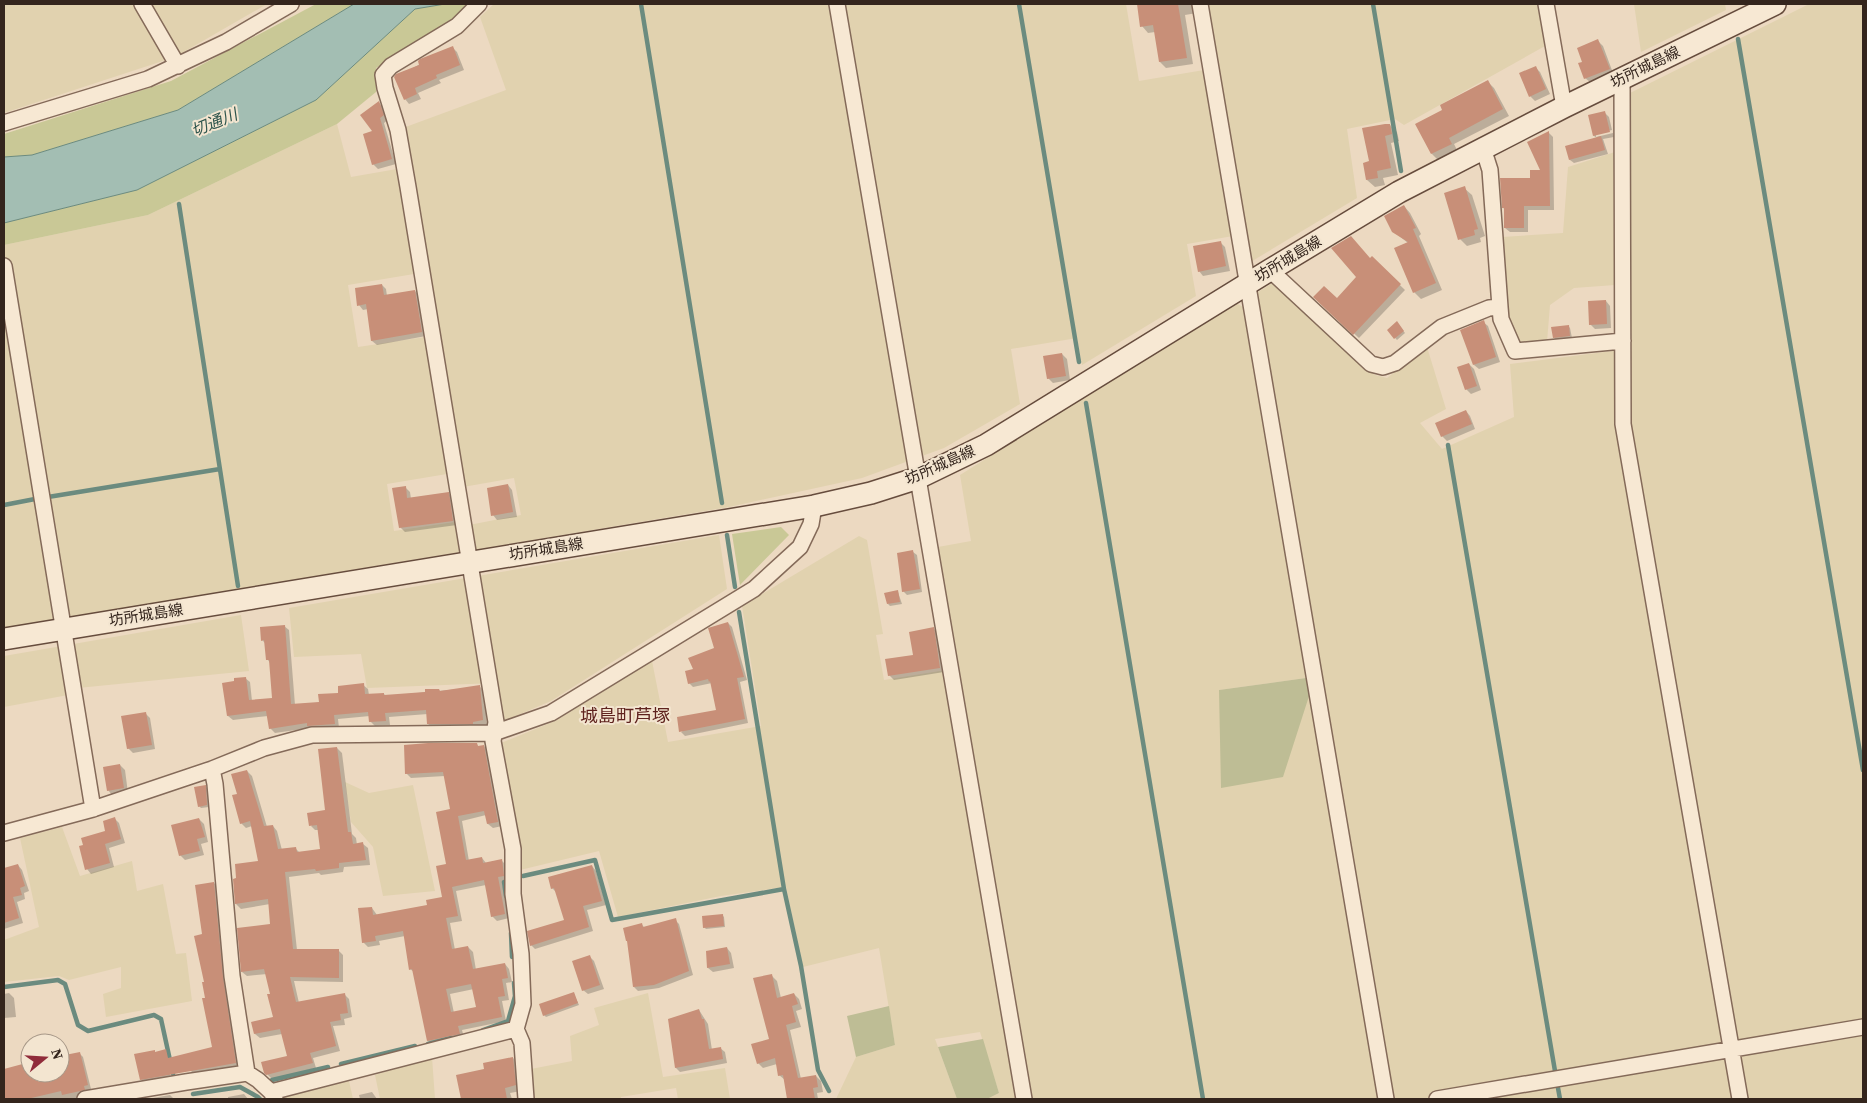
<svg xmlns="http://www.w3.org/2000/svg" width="1867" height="1103" font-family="'Source Serif 4','Noto Sans JP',serif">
	<rect width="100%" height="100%" fill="#ecd9c1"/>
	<!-- farmland -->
	<path fill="#e1d2af" d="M4,4H267L175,57L4,113Z
		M494,4H1126L1139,81L1204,70L1233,236L1187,244L1196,296L1082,365L1077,338L1011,349L1020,404L944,448L862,478L729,507L474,550L469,525L521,515L514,478L463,487L403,128L506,90L480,17Z
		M1205,4H1538L1545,46L1404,125L1395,119L1347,129L1357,198L1249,263Z
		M1634,4H1725L1726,10L1641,52Z
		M1809,4H1863V1099H1391L1255,294L1274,282L1375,375L1387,378L1427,347L1446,409L1420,423L1442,449L1514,417L1510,364L1628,349L1630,93Z
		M337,124L351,177L397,169L414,274L348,285L358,347L425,337L447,474L387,484L394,531L455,522L460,552L4,628V245L148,215Z
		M1615,152V285L1574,288L1550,305L1547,342L1519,345L1506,312L1502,237L1563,233L1568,167Z
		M1236,303L1243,307L1306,678L1219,690L1310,693L1380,1099H1028L938,547L971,541L960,475Z
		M719,535L727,589L551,701L504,721L496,683L367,688L361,654L294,657L289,608Z
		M859,536L867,540L883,634L876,635L884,680L946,670L1018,1099H987L999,1093L980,1032L935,1039L957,1099H836L856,1057L895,1045L879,948L803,967L786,887L721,896L618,917L599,851L520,870L501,743L555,721L652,661L668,742L761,726L742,606Z
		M241,615L249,671L78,688L68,695L4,707V656Z
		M345,782L369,793L413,785L435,891L383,896L373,847L351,822Z
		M62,827L80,876L132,861L137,891L163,884L176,954L186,953L192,1001L106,1017L103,994L121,988V967L69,980L59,976L4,982V940L39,927L20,838Z
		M648,993L663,1077L725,1068L730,1099H678L676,1088L621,1097V1099H530L531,1069L572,1061L570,1036L599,1025L594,1008Z
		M432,1057L435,1099H380L375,1075Z
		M349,1081L353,1099H282V1097Z"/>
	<!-- green -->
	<path fill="#c9c896" d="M316,4H354L178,110L32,155L4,157V134L171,81Z
		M445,4H470L452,22L376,68V92L337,124L148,215L4,245V223L137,190L316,100L415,9Z
		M781,527L789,535L740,585L732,534Z"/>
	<!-- cemetery -->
	<path fill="#bebd95" d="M1306,678L1310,693L1283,777L1221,788L1219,690Z
		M889,1006L895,1045L856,1057L847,1016Z
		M983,1039L999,1093L987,1099H957L938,1047Z"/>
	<!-- water -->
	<path fill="#a3beb3" stroke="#6b8b7f" d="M354,4H445L415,9L316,100L137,190L4,223V157L32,155L178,110Z"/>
	<!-- shadow -->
	<path fill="#0003" fill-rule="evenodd" d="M1138,4H1198L1197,13L1185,15L1193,64L1166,68L1160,62L1155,32L1148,33L1142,26Z
		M1598,41L1603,46L1613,73L1590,82L1585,78L1584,62Z
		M452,47L457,52L464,70L439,80L441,83L418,93L421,99L409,104L405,99L396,77Z
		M1535,67L1540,72L1550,94L1535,101L1530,96Z
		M1487,81L1494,88L1509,116L1454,144L1457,150L1438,160L1432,154L1417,124L1444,110Z
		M379,103L383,107L388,120L384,123L396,164L378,169L373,164L374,132Z
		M1604,112L1609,117L1612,130L1596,134V137L1613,133L1614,137L1603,139L1608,154L1574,163L1570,160L1567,147L1597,138L1594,136L1590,116Z
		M1390,125L1397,132L1399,141L1391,143L1398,175L1383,178L1385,185L1375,187L1367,180L1370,162Z
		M1549,133L1553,137L1554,210H1528V232H1510L1505,228V209L1503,208L1531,179L1542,171Z
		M1464,188L1472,195L1485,236L1480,238L1481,242L1467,246L1460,239Z
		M1404,206L1410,213L1421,234L1419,236L1442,290L1421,299L1414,292L1408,243L1393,231Z
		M1220,242L1225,247L1230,271L1203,276L1199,271Z
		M1372,258L1405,290L1359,338L1315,297L1337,300L1358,277Z
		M382,285L386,289L387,296L415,291L420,296L426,336L377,345L372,341L368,309L363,310L359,305Z
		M1606,301L1610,306L1611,328L1595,329L1590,324Z
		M1483,322L1488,326L1500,362L1479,369L1474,365Z
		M1397,323L1405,333L1397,340L1388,330Z
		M1568,326L1570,328L1572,338L1556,340L1554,338Z
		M1062,354L1067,359L1070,380L1053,383L1048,378Z
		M1469,364L1474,369L1481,390L1471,394L1466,389Z
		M1466,411L1470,416L1475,429L1447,441L1442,436Z
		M508,485L512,490L517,517L497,520L493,515Z
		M405,487L410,492L411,499L448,493L453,498L457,525L405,532L400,527Z
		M913,552L917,555L922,592L907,595L903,591Z
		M898,592L902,604L890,606L888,604Z
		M728,623L732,627L747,680L740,682L748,723L685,736L681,732L718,711L712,683L693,687L689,683L695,670L715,649Z
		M284,626L289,630L295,705L320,703L363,685L368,689L369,695L384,694L386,696L480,687L485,691L487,725L433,728L428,724V714L389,717L390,725L375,726L370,721V716L338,719L339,728L313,730L310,728L275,733L270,728L268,716L233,720L228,716L236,682L245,678L250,682L252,701L274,699L270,663L268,660L266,644L262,640Z
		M934,629L938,633L944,672L894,680L889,675L914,656Z
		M145,713L150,718L155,749L133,753L128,748Z
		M476,744L479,747L484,746L488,751L502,826L493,828L488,824L486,815L462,821L469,861L482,858L486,863L502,861L506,865L508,881L502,882L509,918L497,921L492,916L486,885L456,891L462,921L450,923L455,950L468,947L473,952L476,970L505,964L509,969L512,982L506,983L509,1000L502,1001L506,1021L462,1030L464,1038L433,1045L428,1041L414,972L410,969L405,936L379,941L380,945L368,947L363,942L372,908L377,915L429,906L444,898L452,810L445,776L411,778L406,773ZM474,989L477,1008L454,1013L450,994Z
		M337,748L342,753L352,834L356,838L357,845L363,844L368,848L370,865L344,867L343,872L321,875L319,873L289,877L297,950H338L343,955V982L294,981L299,1003L345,995L349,999L352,1017L344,1019L345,1025L333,1026L340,1051L313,1058L316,1068L272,1079L265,1072L289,1057L282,1034L260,1038L255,1034L253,1023L275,1018L272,995L267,974L247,976L242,972L272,925L270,904L241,909L236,904L234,880L259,862L252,826L246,828L241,823L238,794L247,771L252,776L267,827L273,826L277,831L282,850L296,849L300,853L322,850L319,830H315L311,826L326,812Z
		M120,765L125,770L128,793L112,795L108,790Z
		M205,786L207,788L209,807L201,808L199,806Z
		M115,819L119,823L125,843L109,848L114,867L91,874L87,869Z
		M199,819L204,824L208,842L201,844L204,855L185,860L180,855Z
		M18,865L22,870L29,891L24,893L25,899L17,902L23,923L4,929V869Z
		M592,866L596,871L606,905L587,910L593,931L535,949L531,945L566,921L556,892L552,888Z
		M214,883L218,887L240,1068L195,1076L191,1071L187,1055L213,1048L207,999L203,935Z
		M722,915L724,917L725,927L706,929L704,927Z
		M675,920L679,924L693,975L659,988L638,991L634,987L642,925L645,928Z
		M727,948L731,953L734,968L713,972L708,968L707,952Z
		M590,957L594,961L604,989L588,994L583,990Z
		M772,976L777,981L781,998L794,994L799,999L802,1009L796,1011L801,1027L790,1030L801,1079L816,1076L821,1081L823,1092L817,1093L818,1099H788L785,1080L779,1075L777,1064L763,1068L758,1063L770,1039Z
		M9,993L14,998L16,1017L4,1018V994Z
		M574,994L579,1005L546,1017L544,1015Z
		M699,1010L708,1024L712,1050L720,1048L725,1052L727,1063L680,1072L676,1068L670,1019Z
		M154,1051L156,1053L164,1051L167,1055L171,1079L145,1084L141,1080Z
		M79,1053L83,1057L92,1093L81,1099H53V1098L4,1099V1085L12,1083L30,1064V1073H60V1057Z
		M513,1058L519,1064L521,1091L510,1093L512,1099H462L457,1076L485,1070Z
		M372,1092L377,1099H360L359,1095Z
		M244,1094L248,1099H228V1097Z
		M170,1095L174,1099H153V1098Z"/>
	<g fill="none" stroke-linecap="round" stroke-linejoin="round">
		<!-- stream -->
		<path stroke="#6b8b7f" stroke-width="4.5" d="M641,4L722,503
			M1019,4L1079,362
			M1373,4L1401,171
			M1738,39L1863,770
			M179,204L238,586
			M1086,403L1203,1099
			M1448,445L1555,1071
			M48,497L220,469
			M4,505L35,499
			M727,535L735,587
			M739,612L784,889L801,966L818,1070L829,1091
			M523,876L595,860L612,920L784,889
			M504,882L506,896
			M511,933L512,957
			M4,987L58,980L65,984L78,1025L88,1031L154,1015L161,1019L173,1074
			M483,1030L508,1021L515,996L514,983
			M428,1044L451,1038
			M341,1064L415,1046
			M272,1080L328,1067
			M1558,1088L1560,1099
			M193,1094L240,1087L258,1097L260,1099"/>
	</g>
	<!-- building -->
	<path fill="#c88f78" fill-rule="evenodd" d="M1137,4H1178L1187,58L1159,62L1153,25L1140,27Z
		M1598,39L1610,69L1584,79L1578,63L1582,62L1577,48Z
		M453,46L460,65L436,75L437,78L415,88L417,94L404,100L394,77L396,74L419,65L418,61L420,59Z
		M1536,66L1546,89L1529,97L1519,73Z
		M1488,80L1503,109L1449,138L1452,144L1431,154L1415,124L1442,110L1440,105Z
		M379,101L384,115L380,118L392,159L372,165L363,134L372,131L360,115Z
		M1605,111L1610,132L1593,136L1588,115Z
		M1385,124H1390L1392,134L1385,136L1391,168L1377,171L1378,178L1366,180L1363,163L1369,161L1362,128Z
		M1549,131L1550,206H1524V228H1504V208H1502L1500,178H1530V170H1540L1527,142Z
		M1601,136L1605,150L1569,160L1565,146Z
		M1465,186L1478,229L1474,230L1475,235L1458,240L1444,193Z
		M1404,205L1416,228L1413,229L1436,283L1413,293L1394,248L1408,242L1392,232L1384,216Z
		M1351,236L1370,258L1372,256L1401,284L1353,335L1313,297L1324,286L1337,298L1356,277L1331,248Z
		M1221,241L1226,266L1198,272L1193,246Z
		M382,284L384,295L415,290L422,332L371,341L366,304L357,306L355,288Z
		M1606,300L1607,324L1589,325L1588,301Z
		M1484,320L1496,357L1473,365L1460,330Z
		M1397,321L1404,331L1394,339L1387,330Z
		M1569,325L1570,336L1553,338L1551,327Z
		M1062,353L1066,376L1047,379L1043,356Z
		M1469,363L1477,386L1465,390L1457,367Z
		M1466,410L1472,424L1441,437L1435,423Z
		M508,484L513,512L491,516L487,488Z
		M406,486L407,498L449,492L453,521L399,528L392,488Z
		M913,550L920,589L902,592L897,553Z
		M898,590L900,602L887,604L884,593Z
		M728,622L744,677L737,678L745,719L679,732L677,717L716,710L710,681L709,682L708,679L688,684L685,671L693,669L688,658L714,648L708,628Z
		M285,625L291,704L319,702L318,694L338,693V686L364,683L365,694L384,693V695L425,692V689H439L440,691L480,685L483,720L473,722V724H427L426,710L385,713L386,721L369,722L368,712L334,715L335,724L307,726V723L269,729L266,711L227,716L222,683L234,681V678L246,677L249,700L272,698L269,660H266L264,640L261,641L260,627Z
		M934,627L940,668L888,676L885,659L913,655L909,632Z
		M146,712L152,745L127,749L121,716Z
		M428,743H477L478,746L484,745L498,822L487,824L484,811L458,816L466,860L482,857L483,863L502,859L504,876L498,877L505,914L491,917L484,880L452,887L458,916L446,918L452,949L468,946L473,969L505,963L508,978L502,979L505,996L498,997L502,1017L458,1026L460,1034L427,1041L412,969L409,970L403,931L375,936L376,941L362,943L358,908L372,907L373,915L427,905L426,900L442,897L436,866L446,864L436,812L450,809L443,772L405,774L404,745ZM471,984L476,1007L451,1012L446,989Z
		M337,747L348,832H351L353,844L363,842L366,860L339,863V868L316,871L315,869L285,872L293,949H339V978L290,977L296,1002L345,993L348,1013L340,1014L341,1020L330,1022L336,1046L310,1053L313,1063L266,1075L264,1073L261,1062L287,1056L280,1029L254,1034L251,1022L273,1017L267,994H270L264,969L241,972L237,928L270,924L268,899L235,904L233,879L236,878L235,864L258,861L250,821L240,824L232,795L237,794L231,774L247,770L264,826L273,825L278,849L296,847L297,852L320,849L317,825L309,826L307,813L325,810L318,749Z
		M120,764L124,788L107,791L103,767Z
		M206,785L207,805L198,807L194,787Z
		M115,817L121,839L105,844L110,863L85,870L79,846L83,845L81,838L105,831L103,821Z
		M199,818L205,837L197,839L200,851L179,856L171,825Z
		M18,864L25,886L20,888L22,895L13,897L19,918L4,923V868Z
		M592,865L602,901L583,906L589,927L530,946L527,931L564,920L554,888L551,889L548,877Z
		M214,882L223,977L236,1063L140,1080L134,1054L155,1050V1052L166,1049L168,1058L212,1047L202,998H205L202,982H204L194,936L202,934L195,885Z
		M723,914L724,926L703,928L702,916Z
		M676,918L689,971L654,985L633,987L627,941H626L623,928L642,923L643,927Z
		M727,947L730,964L707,968L706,951Z
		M590,955L600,985L582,991L572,961Z
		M772,974L777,998L794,993L798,1004L792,1006L796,1022L786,1025L798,1078L816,1075L818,1087L813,1088L815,1099H787L783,1075L778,1076L775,1058L757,1064L751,1044L769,1039L753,978Z
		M574,992L578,1003L543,1016L539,1004Z
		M699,1009L702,1019H704L709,1049L721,1047L723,1059L675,1068L668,1019Z
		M80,1052L88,1085L84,1086L85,1090L62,1095L61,1091L27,1099H4V1069L30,1062V1073H60V1056Z
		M513,1057L516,1085L505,1088L507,1099H461L456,1075L484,1069L483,1063Z"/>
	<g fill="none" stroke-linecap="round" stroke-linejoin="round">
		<!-- street casing -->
		<g stroke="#846a59" stroke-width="18">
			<path id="street" d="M142,4L178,66
				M479,4L457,26L391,66L383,75L385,88L398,130L408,187L496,722L493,741L513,849V894L521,954L523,1004L516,1029L522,1043L526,1099
				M837,4L1024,1099
				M1200,4L1386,1099
				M1546,4L1564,107
				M1622,79L1623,424L1740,1099
				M4,123L148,79L226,42L291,4
				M4,266L93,809
				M1270,270L1371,364L1383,367L1395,363L1442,327L1489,308L1500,307L1490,170L1483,148
				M1500,307L1501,319L1515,351L1623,341
				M212,769L215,784L232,976L247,1073
				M4,833L93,809L212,769L264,748L312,735L494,733L551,713L754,589L800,547L811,524L814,506
				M271,1092L516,1029
				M85,1099L186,1082L247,1073L258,1080L271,1092L275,1099
				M1437,1099L1863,1027"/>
		</g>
		<!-- secondary casing -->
		<g stroke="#664c3d" stroke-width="24">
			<path id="secondary" d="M4,639L814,506L871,493L918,478L986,445L1270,270L1399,192L1564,107L1775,4"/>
		</g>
		<!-- street -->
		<use href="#street" stroke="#f7e8d3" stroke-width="15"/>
		<!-- secondary -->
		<use href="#secondary" stroke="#f7e8d3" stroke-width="21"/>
	</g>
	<g text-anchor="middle" stroke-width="4" stroke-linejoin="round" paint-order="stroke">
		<!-- street labels -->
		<g font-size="15" fill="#34251d" stroke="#f3e5d0">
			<text transform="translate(1645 67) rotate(-26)" y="5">坊所城島線</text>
			<text transform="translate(1288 259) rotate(-31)" y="5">坊所城島線</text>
			<text transform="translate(940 465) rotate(-24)" y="5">坊所城島線</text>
			<text transform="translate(546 549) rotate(-9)" y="5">坊所城島線</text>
			<text transform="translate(146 615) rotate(-9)" y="5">坊所城島線</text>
		</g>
		<!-- water labels -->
		<g font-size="16" font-style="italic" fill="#2d544c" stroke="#f3e5d0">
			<text transform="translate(214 122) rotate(-22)" y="6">切通川</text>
		</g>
		<!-- quarter labels -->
		<g font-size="18" fill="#5f231e" stroke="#f3e5d0">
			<text x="625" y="722">城島町芦塚</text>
		</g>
	</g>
	<!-- border -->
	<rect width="1867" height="1103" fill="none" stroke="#34251d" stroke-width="10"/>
	<!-- north arrow -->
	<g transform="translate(45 1058) rotate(72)"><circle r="24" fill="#f3e5d0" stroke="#a79888"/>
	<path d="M0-4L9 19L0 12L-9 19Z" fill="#902c3a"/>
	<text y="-8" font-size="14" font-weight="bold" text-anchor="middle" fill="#34251d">N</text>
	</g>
</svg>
